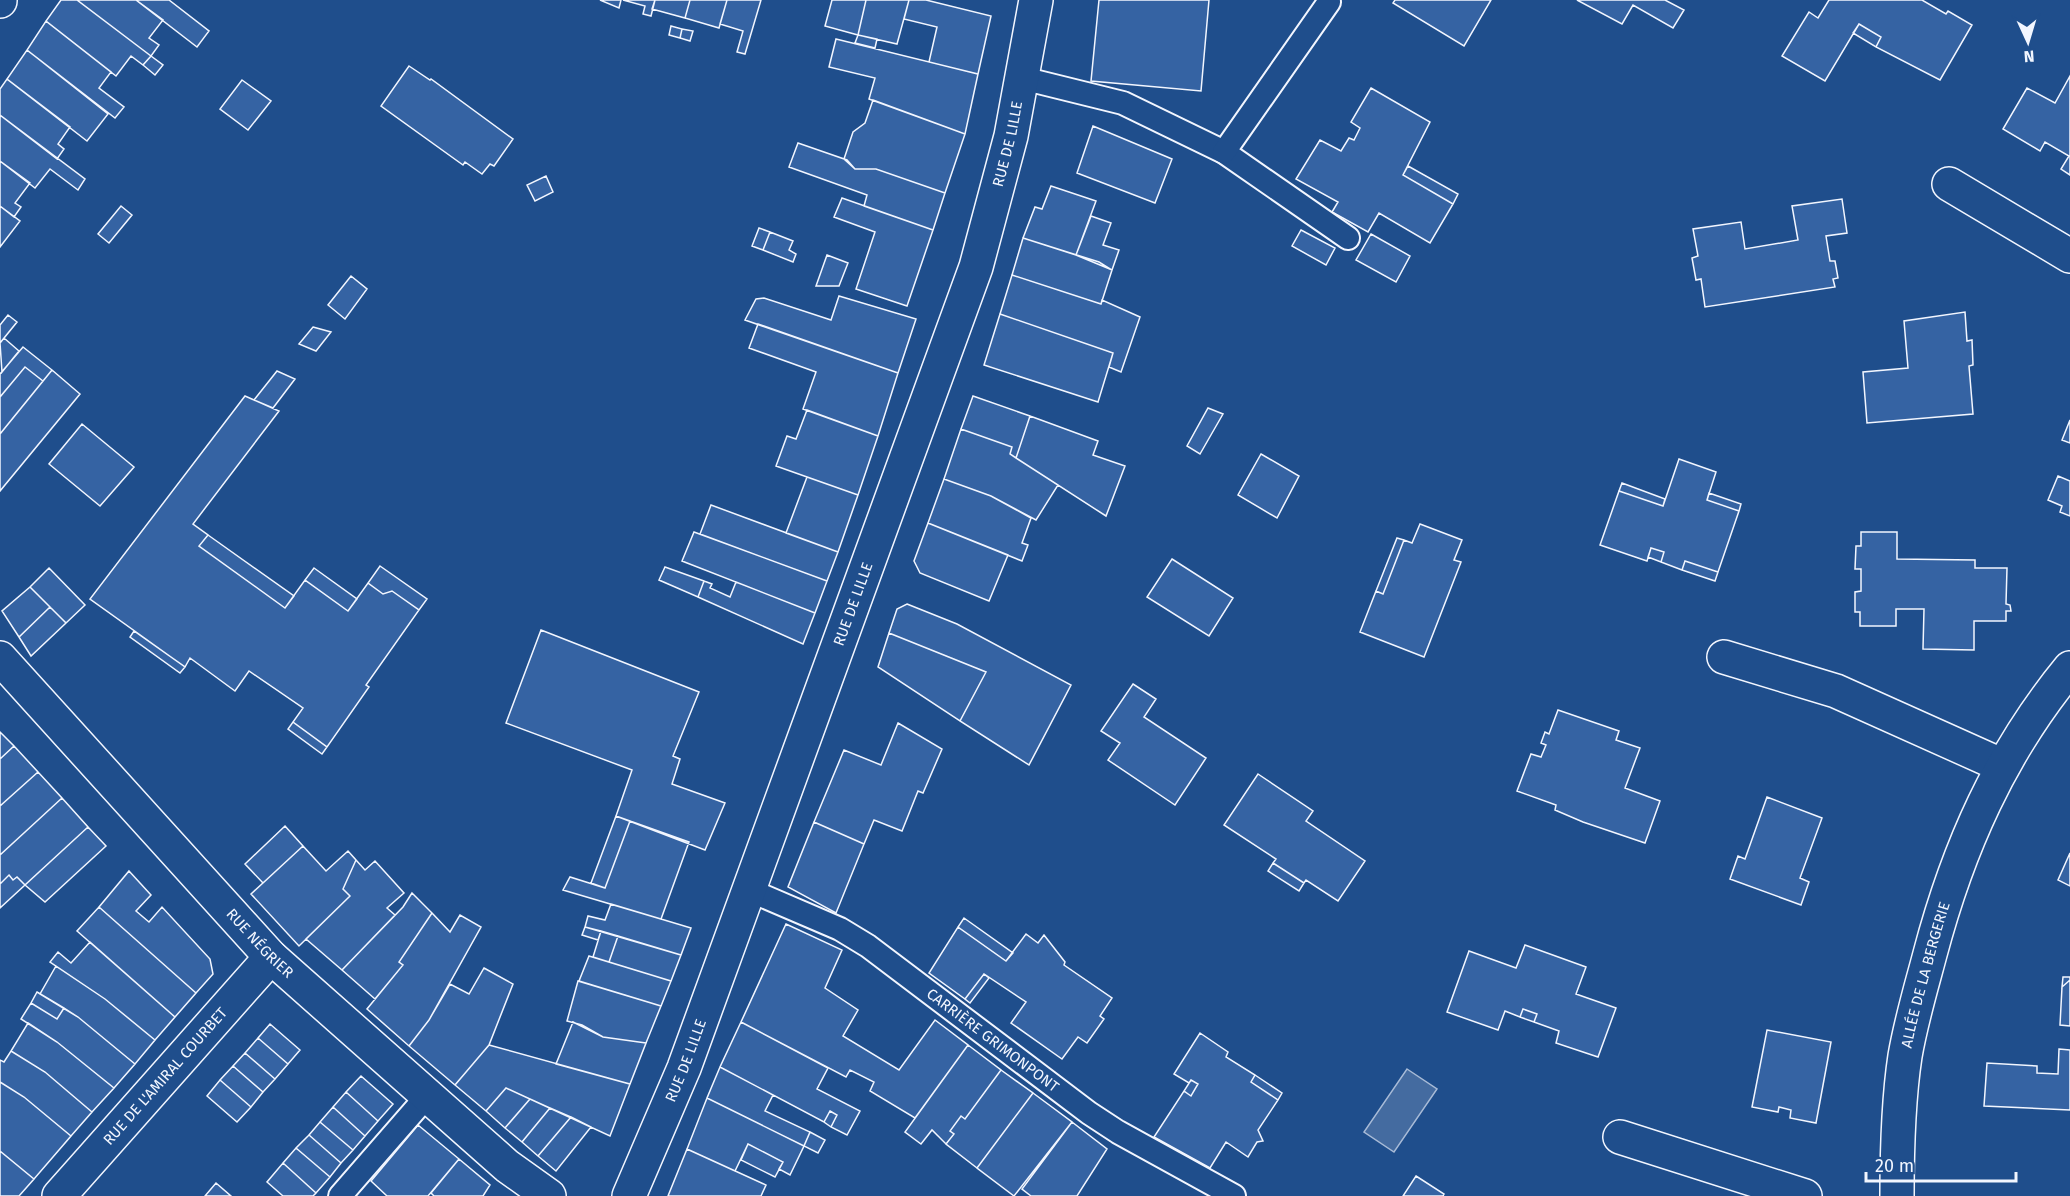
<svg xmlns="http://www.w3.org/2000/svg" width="2070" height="1196" font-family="'Fira Sans',sans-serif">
	<rect width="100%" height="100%" fill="#1f4e8c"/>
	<!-- water -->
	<path fill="#446ba0" stroke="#a8bbd7" stroke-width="1.5" d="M1407,1069L1437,1089L1394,1152L1364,1132Z"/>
	<!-- building -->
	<path fill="#3563a3" stroke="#f2f6ff" stroke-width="1.5" d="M61,0H77L151,56L143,65L131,56L116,76L46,21Z
		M77,0H136L163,20L149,38L159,45L151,56Z
		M136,0H169L209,31L197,47Z
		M600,0H621L619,8Z
		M623,0H655L651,16L643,14L645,6Z
		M655,0H690L685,18L652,9Z
		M690,0H727L719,28L685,18Z
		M727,0H761L745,54L737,52L743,31L720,24Z
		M832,0H866L858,35L825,26Z
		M866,0H909L897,44L858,35Z
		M909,0H926L991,16L978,74L929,62L937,27L904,19Z
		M1099,0H1209L1201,91L1091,81Z
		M1395,0H1491L1464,46L1393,3Z
		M1577,0H1665L1684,10L1673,28L1633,5L1622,24Z
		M1829,0H1922L1946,14L1948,11L1972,25L1940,80L1876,47L1881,37L1859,24L1825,81L1782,56L1809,12L1818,18Z
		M46,21L111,72L99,88L124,107L115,118L27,50Z
		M1859,24L1881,37L1876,47L1853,33Z
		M671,26L682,29L680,38L669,35Z
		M682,29L693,31L690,41L680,38Z
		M858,35L877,39L875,48L855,43Z
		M836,39L978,74L965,134L869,99L875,78L829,67Z
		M27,50L108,114L87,141L7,79Z
		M151,56L163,65L155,75L143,65Z
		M409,66L430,80L431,79L513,139L494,166L490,164L482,174L465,162L463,165L381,106Z
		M2070,76V175L2061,169L2069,156L2045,142L2040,151L2003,129L2027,88L2055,103Z
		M7,79L70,127L58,144L64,149L57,159L0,115V89Z
		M242,80L271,101L248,130L220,109Z
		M1371,88L1430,122L1403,175L1453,204L1430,243L1379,213L1368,232L1332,212L1338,202L1296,179L1320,140L1341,151L1349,138L1354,140L1360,128L1351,122Z
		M873,100L965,134L945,193L876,169H855L844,159L853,132L865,123Z
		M0,115L85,179L78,190L50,169L35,188L0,161Z
		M1093,126L1172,159L1155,203L1077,173Z
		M798,143L847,160L855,169H876L945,193L933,230L864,206L867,195L789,167Z
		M0,161L30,183L15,203L21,207L14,217L0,206Z
		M1408,166L1458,194L1453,204L1403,175Z
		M546,176L553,192L535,201L527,185Z
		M1051,186L1096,201L1076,255L1023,238L1035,207L1042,209Z
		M842,198L933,230L907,306L856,289L875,232L834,217Z
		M1842,199L1847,233L1826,236L1830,261H1835L1838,278L1833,279L1835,287L1705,307L1701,279L1696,280L1692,258L1698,256L1693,229L1741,222L1745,249L1798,240L1792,206Z
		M0,206L20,221L0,247Z
		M121,206L132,215L109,243L98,234Z
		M1091,216L1111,223L1103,245L1119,250L1112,270L1076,255Z
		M759,228L770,232L763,250L752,246Z
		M1301,230L1335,248L1326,265L1292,246Z
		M770,232L793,241L789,250L796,254L793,262L763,250Z
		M1371,234L1410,256L1396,282L1356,260Z
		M1023,238L1099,262L1112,270L1101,304L1012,275Z
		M827,255L848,263L839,286H816Z
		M1012,275L1101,304L1102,300L1140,317L1121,372L1109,367L1113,353L1000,314Z
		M351,276L367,289L345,319L328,305Z
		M839,296L916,319L898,373L745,320L756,299L764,298L831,320Z
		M1965,312L1967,341L1972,340L1973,365L1969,366L1973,414L1867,423L1863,372L1908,368L1904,321Z
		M1000,314L1113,353L1098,402L984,365Z
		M8,315L17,322L0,343V325Z
		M758,324L898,373L878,436L803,409L816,372L749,348Z
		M313,327L331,332L316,351L299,344Z
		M4,338L19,351L2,372L0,343Z
		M23,347L52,370L43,381L25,367L0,397V374Z
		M25,367L43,381L0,434V397Z
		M52,370L80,394L0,491V434Z
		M277,371L295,379L273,408L254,400Z
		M245,396L279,411L193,524L208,535L199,546L285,608L305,580L348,611L368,583L383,594L392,591L419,610L366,685L369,687L327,747L293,722L303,708L249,671L235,691L190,658L185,667L90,599Z
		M973,396L1030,416L1016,458L1010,454L1012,447L961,429Z
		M1208,408L1223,414L1200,454L1187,446Z
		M807,410L878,436L858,495L776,466L787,436L796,439Z
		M1030,416L1098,441L1093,455L1125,466L1106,516L1016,458Z
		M2070,420V443L2062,440Z
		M82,424L134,467L100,506L49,464Z
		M961,429L1012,447L1010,454L1058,485L1036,520L991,496L944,479Z
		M1261,454L1299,476L1277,518L1238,495Z
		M1679,459L1716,472L1707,500L1739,511L1718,572L1685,561L1682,570L1661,562L1664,552L1651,548L1647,561L1600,545L1619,491L1663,506Z
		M2058,476L2070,481V516L2060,512L2062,506L2048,500Z
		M807,477L858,495L838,552L786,533Z
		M944,479L991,496L1031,518L1022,543L1028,545L1022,561L928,523Z
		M1622,483L1665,499L1663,506L1619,491Z
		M1709,493L1741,504L1739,511L1707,500Z
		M711,505L838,552L827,581L700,534Z
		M928,523L1008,555L989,601L920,573L914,561Z
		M1420,524L1462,540L1454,560L1461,562L1424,657L1360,632L1376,591L1383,594L1404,540L1412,543Z
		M694,532L827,581L815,613L682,561Z
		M1861,532H1897V559L1975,560V568H2007L2006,604L2010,605L2011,611H2006V621H1974V650L1923,649L1924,609H1896V626H1860V612H1855V592L1861,591V569H1855L1856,546H1861Z
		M208,535L294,596L285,608L199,546Z
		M1397,538L1404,540L1383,594L1376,591Z
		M1651,548L1664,552L1661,562L1648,557Z
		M1172,559L1233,598L1209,636L1147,597Z
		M1685,561L1718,572L1715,581L1682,570Z
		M380,566L427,599L419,610L392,591L383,594L368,583Z
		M665,567L704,581L698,597L659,580Z
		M49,568L85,605L66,623L30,587Z
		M314,568L357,599L348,611L305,580Z
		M704,581L712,584L710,588L730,597L736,582L815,613L803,644L698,597Z
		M30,587L50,607L19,637L2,611Z
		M907,604L957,624L1071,685L1029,765L960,721L986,672L889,633L897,609Z
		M50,607L66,623L31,656L19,637Z
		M541,630L699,692L673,756L680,759L672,784L725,803L705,850L616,816L632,770L506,723Z
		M134,631L185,667L180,673L130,637Z
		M889,633L986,672L960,721L878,667Z
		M1133,684L1156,699L1144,717L1206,758L1175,805L1108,760L1120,743L1101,731Z
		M1558,710L1619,731L1616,740L1640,748L1625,788L1660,801L1645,843L1583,822L1555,810L1556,805L1517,791L1531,754L1541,757L1546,745L1541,743L1545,732L1549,734Z
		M293,722L327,747L322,754L288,729Z
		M898,723L942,749L923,793L918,791L902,831L874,820L864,844L814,822L844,750L881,765Z
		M0,732L14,746L0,759Z
		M14,746L38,772L0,806V759Z
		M38,772L62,798L0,855V806Z
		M1258,774L1313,811L1306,821L1365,861L1338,901L1306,880L1304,883L1273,863L1276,859L1224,825Z
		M1767,797L1822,818L1800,878L1809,882L1801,905L1730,879L1738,856L1745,859Z
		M62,798L88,827L25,885L17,877L13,880L9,875L0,884V855Z
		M616,816L630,821L605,888L591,883Z
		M630,821L689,842L661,919L563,890L570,877L605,888Z
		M814,822L864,844L836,913L788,887Z
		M285,826L303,846L263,883L245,864Z
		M88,827L106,846L45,902L25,885Z
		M303,846L326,871L348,851L356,860L343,889L350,896L299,946L251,894Z
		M2070,853V886L2058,880Z
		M356,860L365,870L375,861L404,893L387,908L395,915L342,970L306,939L350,896L343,889Z
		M1273,863L1304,883L1299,891L1268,871Z
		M129,871L151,895L136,911L149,922L162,907L210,959L213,974L196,993L99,907Z
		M9,875L13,880L17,877L25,885L0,908V884Z
		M412,893L432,913L399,962L403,965L375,999L342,970L403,907Z
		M611,904L691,928L681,955L585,927L588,916L605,920Z
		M99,907L196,993L175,1017L77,931Z
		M432,913L450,932L460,915L481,927L429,1020L409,1046L367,1009L403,965L399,962Z
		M964,918L1013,953L1006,961L958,927Z
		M786,924L842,950L825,988L858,1010L843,1036L899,1070L935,1020L968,1045L915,1118L870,1091L874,1082L850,1070L846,1077L741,1022Z
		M585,927L601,931L598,940L582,935Z
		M958,927L1006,961L1026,934L1038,943L1044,935L1065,962L1064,965L1112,998L1100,1016L1104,1019L1087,1043L1078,1037L1062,1059L1011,1023L1026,1002L984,974L965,999L929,973Z
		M601,931L618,936L609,962L593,957Z
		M618,936L681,955L671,981L609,962Z
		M90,942L175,1017L155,1040L105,999L50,962L58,952L71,963Z
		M1525,945L1586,967L1576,994L1616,1008L1598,1057L1556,1043L1559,1031L1534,1022L1537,1014L1523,1009L1520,1017L1505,1011L1498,1030L1447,1012L1469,951L1516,968Z
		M589,956L671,981L661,1006L579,981Z
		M56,966L105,999L155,1040L135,1064L78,1017L40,994Z
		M484,968L513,984L489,1045L455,1085L409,1046L429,1020L450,984L469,994Z
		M984,974L989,978L970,1003L965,999Z
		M2063,977H2070V980L2062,987Z
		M2070,980V1026L2060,1025L2062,987Z
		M578,981L661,1006L646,1043L603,1037L582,1025L567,1021Z
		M37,992L64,1008L57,1019L31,1003Z
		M31,1003L57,1019L64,1008L78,1017L135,1064L114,1088L57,1042L21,1019Z
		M1523,1009L1537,1014L1534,1022L1520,1017Z
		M573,1022L603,1037L646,1043L630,1084L556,1064Z
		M741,1022L828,1068L817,1089L860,1111L847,1135L831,1127L837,1115L830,1111L824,1122L720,1067Z
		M28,1023L57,1042L114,1088L92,1112L45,1072L11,1051Z
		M270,1024L300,1050L288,1064L258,1038Z
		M1767,1030L1831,1042L1816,1123L1790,1118L1791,1110L1779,1107L1778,1112L1752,1107Z
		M1200,1033L1228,1052L1226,1057L1255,1075L1251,1082L1278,1100L1258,1130L1263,1141L1257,1142L1248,1157L1226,1142L1210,1168L1154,1137L1184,1091L1191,1096L1198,1084L1191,1080L1189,1083L1174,1074Z
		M258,1038L288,1064L275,1079L245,1053Z
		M489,1045L630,1084L610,1136L506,1088L486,1111L455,1085Z
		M968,1045L1001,1070L965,1119L961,1116L950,1131L954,1134L946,1144L932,1130L921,1144L905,1132Z
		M2059,1049L2070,1050V1110L1984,1106L1987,1063L2037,1066V1073L2058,1074Z
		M11,1051L45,1072L92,1112L71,1136L24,1097L0,1082V1060L4,1062Z
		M245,1053L275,1079L263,1092L233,1066Z
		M233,1066L263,1092L251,1107L220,1080Z
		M720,1067L773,1095L765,1111L810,1132L804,1146L707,1098Z
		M1001,1070L1033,1093L977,1168L946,1144L954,1134L950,1131L961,1116L965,1119Z
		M1255,1075L1282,1093L1278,1100L1251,1082Z
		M361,1076L393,1104L378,1121L346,1092Z
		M220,1080L251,1107L237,1122L207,1096Z
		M1191,1080L1198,1084L1191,1096L1184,1091Z
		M0,1082L24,1097L71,1136L34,1179L0,1151Z
		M506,1088L530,1099L505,1128L486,1111Z
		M346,1092L378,1121L365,1136L333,1107Z
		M1033,1093L1072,1122L1014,1196L977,1168Z
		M707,1098L804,1146L790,1175L779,1169L783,1162L748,1144L735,1171L687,1149Z
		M530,1099L550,1108L522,1142L505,1128Z
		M333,1107L365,1136L353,1150L320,1122Z
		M550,1108L571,1117L538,1156L522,1142Z
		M830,1111L837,1115L831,1127L824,1122Z
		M571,1117L591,1127L556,1171L538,1156Z
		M320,1122L353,1150L341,1163L309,1135Z
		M1072,1122L1107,1149L1077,1196H1031L1022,1189Z
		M418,1125L459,1159L428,1196H387L371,1181Z
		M810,1132L825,1140L818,1153L804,1146Z
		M309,1135L341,1163L330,1177L296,1148Z
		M748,1144L783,1162L775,1177L741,1160Z
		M296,1148L330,1177L316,1193L283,1163Z
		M687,1149L766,1185L761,1196H668Z
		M0,1151L34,1179L19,1196H0Z
		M459,1159L490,1185L483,1196H434L431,1193Z
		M283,1163L316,1193L313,1196H283L267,1182Z
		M1416,1176L1444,1194L1443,1196H1403Z
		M216,1183L231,1196H205Z"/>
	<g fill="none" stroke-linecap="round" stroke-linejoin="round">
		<!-- lane casing -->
		<g stroke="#f2f6ff" stroke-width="26">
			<g id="lane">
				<path d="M1022,78L1123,103L1224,152L1348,238"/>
				<path d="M1224,152L1329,2"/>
				<path id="s1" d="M749,890L840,929L868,946L1089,1113L1118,1132L1234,1196"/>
				<path d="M340,1196L427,1096"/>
			</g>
		</g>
		<!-- street casing -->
		<g stroke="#f2f6ff" stroke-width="36">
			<g id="street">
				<path d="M0,1V0"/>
				<path d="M1949,184L2070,256"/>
				<path d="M1724,657L1836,691L2001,765"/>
				<path id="s2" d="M0,658L271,957L507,1166L549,1196"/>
				<path d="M1620,1137L1805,1196"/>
				<path id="s3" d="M59,1196L271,957"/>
				<path id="s4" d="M1897,1196C1897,1149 1898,1102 1905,1056C1911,1021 1921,988 1930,954C1958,848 2000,753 2070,668"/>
			</g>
		</g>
		<!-- secondary casing -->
		<g stroke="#f2f6ff" stroke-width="36">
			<g id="secondary">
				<path id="s5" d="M629,1196L684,1068L976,267L1011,136L1036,0"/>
			</g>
		</g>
		<!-- lane -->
		<use href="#lane" stroke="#1f4e8c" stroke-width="22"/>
		<!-- street -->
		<use href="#street" stroke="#1f4e8c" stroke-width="33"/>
		<!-- secondary -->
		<use href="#secondary" stroke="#1f4e8c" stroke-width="33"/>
	</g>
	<g text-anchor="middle" stroke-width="4.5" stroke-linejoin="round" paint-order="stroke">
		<!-- street labels -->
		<g font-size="15" fill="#f2f6ff" stroke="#1f4e8c">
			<text dy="5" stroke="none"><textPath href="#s5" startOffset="1119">RUE DE LILLE</textPath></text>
			<text dy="5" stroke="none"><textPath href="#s5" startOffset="633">RUE DE LILLE</textPath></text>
			<text dy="5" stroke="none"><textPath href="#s2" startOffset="386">RUE NÉGRIER</textPath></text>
			<text dy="5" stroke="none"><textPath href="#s4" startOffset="224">ALLÉE DE LA BERGERIE</textPath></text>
			<text dy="5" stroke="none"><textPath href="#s1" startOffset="288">CARRIÈRE GRIMONPONT</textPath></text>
			<text dy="5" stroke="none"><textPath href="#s5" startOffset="147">RUE DE LILLE</textPath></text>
			<text dy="5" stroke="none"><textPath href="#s3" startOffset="160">RUE DE L'AMIRAL COURBET</textPath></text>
		</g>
	</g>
	<!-- north arrow -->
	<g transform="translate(2028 42) rotate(176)" stroke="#1f4e8c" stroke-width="4.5" paint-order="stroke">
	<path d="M0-4.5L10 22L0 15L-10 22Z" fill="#f2f6ff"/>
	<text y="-9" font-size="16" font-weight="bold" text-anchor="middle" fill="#f2f6ff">N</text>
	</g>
	<!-- scale -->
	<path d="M1866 1172v9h150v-9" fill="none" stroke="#f2f6ff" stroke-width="3"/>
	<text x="1875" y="1172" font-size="18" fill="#f2f6ff" stroke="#1f4e8c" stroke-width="4.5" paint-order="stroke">20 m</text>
</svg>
